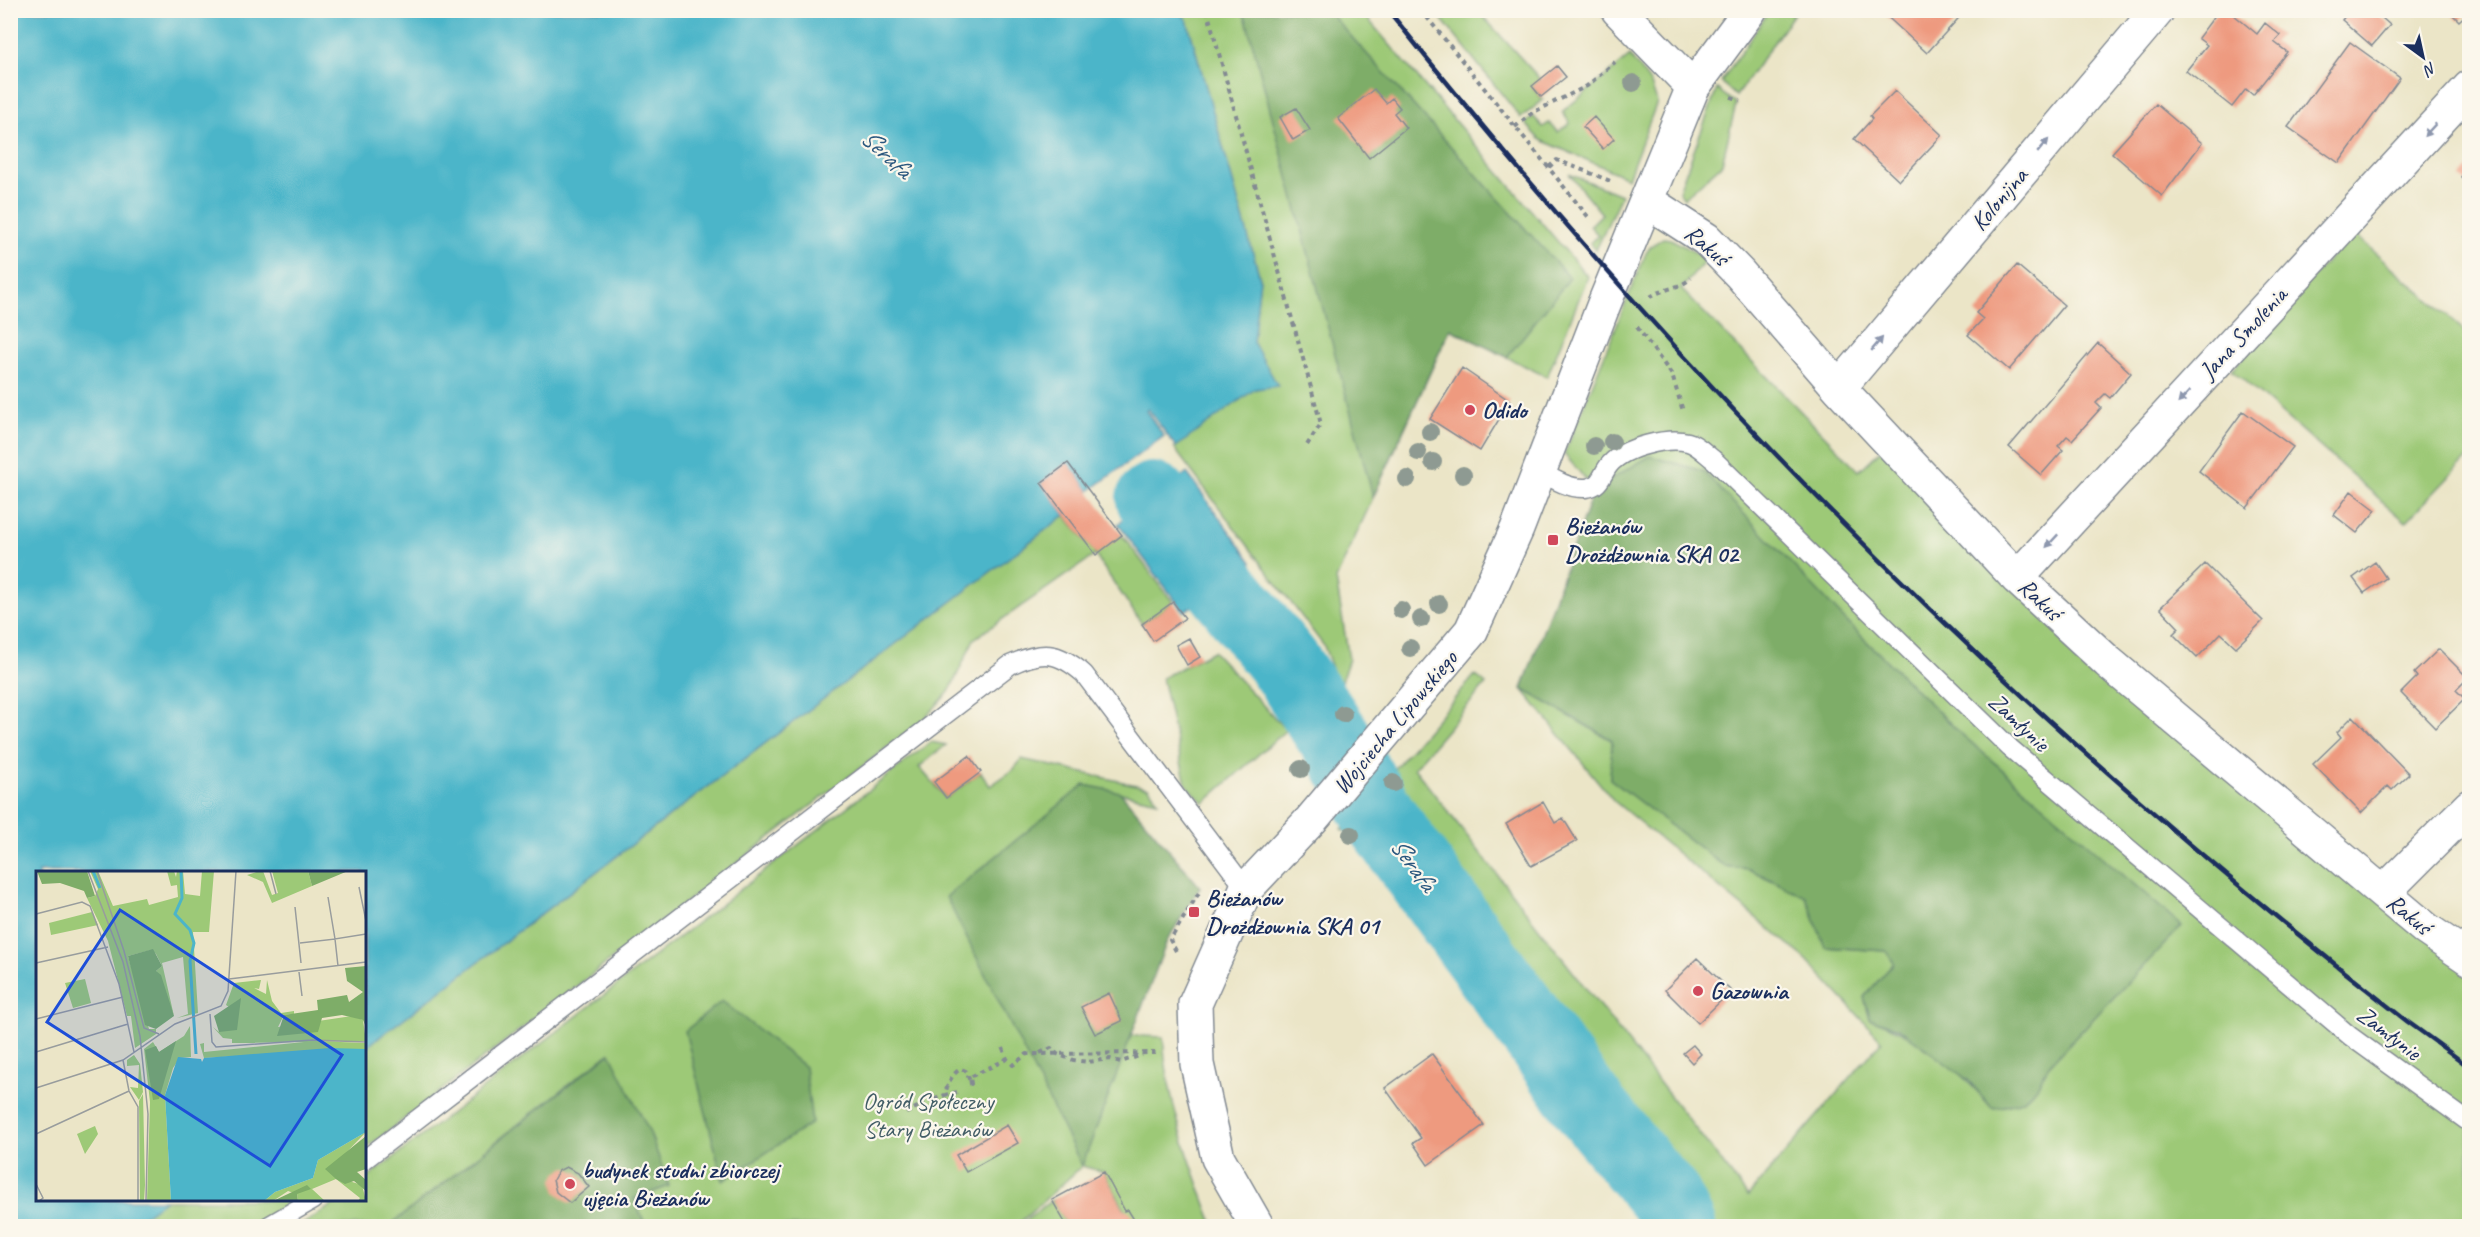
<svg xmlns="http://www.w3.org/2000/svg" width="2480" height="1237" font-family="Caveat,sans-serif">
	<rect width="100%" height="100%" fill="#fbf7ec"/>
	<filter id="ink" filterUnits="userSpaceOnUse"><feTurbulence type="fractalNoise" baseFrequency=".0167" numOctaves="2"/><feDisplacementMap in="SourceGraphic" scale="12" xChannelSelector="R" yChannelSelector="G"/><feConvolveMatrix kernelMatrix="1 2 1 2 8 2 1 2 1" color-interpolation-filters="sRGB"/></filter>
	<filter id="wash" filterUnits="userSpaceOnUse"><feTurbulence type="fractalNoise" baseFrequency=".008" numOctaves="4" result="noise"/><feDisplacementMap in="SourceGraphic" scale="24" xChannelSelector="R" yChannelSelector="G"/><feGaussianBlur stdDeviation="1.35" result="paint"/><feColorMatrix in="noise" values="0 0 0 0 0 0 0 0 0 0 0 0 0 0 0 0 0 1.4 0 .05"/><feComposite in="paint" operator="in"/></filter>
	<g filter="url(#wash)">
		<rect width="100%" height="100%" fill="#ebe5c7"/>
		<!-- green -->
		<path fill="#9dc977" stroke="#5c7c6a" stroke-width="1.5" fill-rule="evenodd" d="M1178,11H1361L1588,277L1547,377L1450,329L1336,579L1349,659L1339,687L1324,646L1174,448L1255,389L1277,386L1253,342L1260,278L1187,20Z
			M1435,11H1478L1540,79L1532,86L1543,100L1521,118Z
			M1769,11H1796L1736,96L1721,82Z
			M1630,56L1651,84L1657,102L1628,178L1541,140L1525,123L1533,116L1543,127L1549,123L1558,132L1570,123L1562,112Z
			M1717,89L1736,104L1722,164L1684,198L1679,191Z
			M1569,174L1621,195L1596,250L1590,243L1598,235L1590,226L1602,214Z
			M2352,232L2469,335V456L2406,522L2232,370Z
			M1663,238L1671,239L1707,259L1681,289L1859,471L1881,450L2469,974V1226H1653L1645,1211L1560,1110L1370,850L1342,829L1475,675L1486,684L1414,768L1748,1196L1882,1041L1806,959L1614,801L1522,689L1613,741L1610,779L1724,866L1749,869L1806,897L1825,947L1886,951L1894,963L1864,997L1870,1019C1918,1034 1960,1070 1992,1108C2026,1104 2033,1096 2049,1065L2181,926L1958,731L1850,625L1594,489L1564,454L1646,253L1651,246Z
			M1065,515L1096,554L1122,535L1173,602L1142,624L1095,555L974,639L949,692L924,719L365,1149V1048Z
			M1213,651L1286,730L1204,803L1186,784L1162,678Z
			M931,742L946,745L919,767L946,798L981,772L990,786L1013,770L1022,759L1149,788L1158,801L1084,785L1095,1034L1163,1037C1167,1104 1191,1165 1214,1226H1134L1104,1172L1082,1166L1016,1226H646L634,1199L669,1186L609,1053L389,1226H300L340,1200H364L365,1180ZM1115,1078L1082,1165L1047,1094Z
			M165,1200H297L253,1226H130Z
			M1052,1200L1067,1226H1019Z"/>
		<!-- forest -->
		<path fill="#7ead68" stroke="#4c6e63" stroke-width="1.5" d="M1241,11H1328L1570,278L1507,357L1450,329L1373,497L1246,19Z
			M1650,456L1703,471L1850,625L1958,731L2182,926L2049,1065C2033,1096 2026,1104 1992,1108L1969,1081L1898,1028L1870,1019L1864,997L1894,963L1886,951L1825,947L1806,897L1749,869L1724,866L1610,779L1612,740L1522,689L1594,489Z
			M1084,785L1120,792L1200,887L1167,941L1082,1166L946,897Z
			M722,1001L805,1067L812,1123L723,1181L685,1031Z
			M610,1053L650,1133L669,1186L634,1199L646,1226H389Z"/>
		<!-- water -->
		<path fill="#4cb5c9" stroke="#347294" stroke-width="1.5" d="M10,11H1178L1187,20L1260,278L1253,342L1278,386L1255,389L1176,447L1148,409L1146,411L1164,436L1089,491L1067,463L1042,483L1065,515L365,1048L364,872H38V1200H165L130,1226H11Z
			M1187,473L1252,562L1184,612L1118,524Z"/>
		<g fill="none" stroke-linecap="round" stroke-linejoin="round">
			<!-- river -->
			<path stroke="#4cb5c9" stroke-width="74" d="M1153,499L1284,663L1334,737L1380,817L1591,1109L1666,1199L1679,1226"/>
		</g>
		<g id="blocks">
			<!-- building -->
			<path fill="#ee9a7f" d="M1880,10H1966L1927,53Z
				M2219,10H2228L2257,34L2265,23L2280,35L2274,42L2287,52L2253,95L2246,89L2232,107L2186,71L2207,45L2198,38Z
				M2350,10H2373L2390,25L2372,46L2342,20Z
				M2448,10H2470V11L2459,21Z
				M2350,42L2400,78L2339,163L2288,127Z
				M1557,66L1566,77L1541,97L1532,86Z
				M1374,89L1386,103L1392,98L1400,108L1394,113L1406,128L1369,158L1338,118Z
				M1895,91L1942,135L1899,181L1854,139L1872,119L1870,116Z
				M2156,104L2202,143L2162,196L2112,153Z
				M1296,108L1310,130L1293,140L1280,117Z
				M1594,117L1614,139L1603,149L1583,127Z
				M2469,167V184L2461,177Z
				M2017,265L2064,305L2009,370L1968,335L1983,319L1976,313Z
				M2098,343L2131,373L2110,398L2105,394L2096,403L2101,408L2072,440L2067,436L2058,446L2063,450L2041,475L2009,447Z
				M1462,368L1510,401L1480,451L1430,419Z
				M2243,411L2293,447L2247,508L2199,471Z
				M1068,463L1122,535L1096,555L1041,483Z
				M2351,491L2376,510L2357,533L2334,515Z
				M2375,562L2386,578L2364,593L2353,578Z
				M2205,564L2263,621L2236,647L2221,633L2197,658L2173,634L2179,628L2160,608Z
				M1173,602L1185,618L1153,641L1142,624Z
				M1189,638L1200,657L1187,665L1176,645Z
				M2439,649L2468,678L2456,690L2465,699L2435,728L2401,693L2417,677L2414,673Z
				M2353,716L2409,774L2392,790L2388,786L2361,813L2313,764L2341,737L2337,732Z
				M969,756L981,772L946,798L934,782Z
				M1543,802L1555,823L1563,818L1577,841L1531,866L1506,824Z
				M1697,958L1731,991L1698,1023L1665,990Z
				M1109,993L1122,1021L1095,1034L1081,1007Z
				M1693,1045L1701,1054L1692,1063L1683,1053Z
				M1432,1054L1484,1125L1428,1165L1413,1143L1421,1138L1385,1088Z
				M1007,1125L1018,1143L966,1172L956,1155Z
				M566,1167L578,1173L589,1187L570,1203L556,1192L553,1180L558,1171Z
				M1104,1172L1125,1211L1128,1210L1138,1226H1067L1052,1200Z"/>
		</g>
	</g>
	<g filter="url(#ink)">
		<use href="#blocks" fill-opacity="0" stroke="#838a92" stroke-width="1.5"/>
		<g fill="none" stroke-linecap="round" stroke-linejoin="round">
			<!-- lane casing -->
			<g stroke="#838a92" stroke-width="21">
				<path id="lane" d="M1539,471C1553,479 1569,489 1586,488C1601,487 1602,473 1610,464C1625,447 1667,437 1688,442C1697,444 1707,455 1714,460L2010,748L2350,1036L2470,1123
					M364,1160L1010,665C1042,650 1058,651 1084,674L1246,889
					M268,1226L313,1200"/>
			</g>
			<!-- street casing -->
			<g stroke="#838a92" stroke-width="36">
				<path id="street" d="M1618,10L1693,87
					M1647,201L1706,239L1740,274L1839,388L2017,578L2108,662L2383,893L2426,929L2470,959
					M1839,388L2158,10
					M2017,578L2470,87
					M2383,893L2470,806
					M1257,1226L1218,1158L1197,1064L1195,1004L1246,889L1311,820L1471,631L1517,529L1604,304L1693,87L1750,10"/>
			</g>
			<!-- path -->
			<path stroke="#838a92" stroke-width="4" stroke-dasharray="4.5 4.5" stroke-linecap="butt" d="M1207,10L1321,424L1305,448
				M1421,10L1590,219
				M1731,97L1740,100
				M1515,127L1532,113L1587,86L1615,62
				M1549,167L1557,160L1613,182
				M1650,297C1662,289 1681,288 1691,278
				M1637,327L1672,375L1683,411
				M1176,951L1170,940L1200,891
				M1003,1048L1007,1059L1013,1065L1027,1054L1159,1053
				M1040,1053L1051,1048L1057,1054L1073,1060L1088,1062L1110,1059L1121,1062L1142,1055
				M957,1092L945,1095C947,1085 952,1073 961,1069L966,1071L971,1084L970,1077L1007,1059
				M906,1113L921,1105L925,1097L933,1100L945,1095"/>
			<!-- lane -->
			<use href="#lane" stroke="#fff" stroke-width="18"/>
			<!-- street -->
			<use href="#street" stroke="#fff" stroke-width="33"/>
			<!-- rail -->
			<path stroke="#1b2f5e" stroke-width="4.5" d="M1388,10C1591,264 1811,505 2052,723C2167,827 2286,927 2408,1022C2429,1037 2450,1052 2470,1068"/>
		</g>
		<!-- trees -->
		<g fill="#8e9a92">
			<circle cx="1633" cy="83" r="9"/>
			<circle cx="1430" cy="432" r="9"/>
			<circle cx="1612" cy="442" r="9"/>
			<circle cx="1594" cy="446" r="9"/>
			<circle cx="1418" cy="452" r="9"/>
			<circle cx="1433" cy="462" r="9"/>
			<circle cx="1463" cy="475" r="9"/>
			<circle cx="1407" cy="479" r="9"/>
			<circle cx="1439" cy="604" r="9"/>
			<circle cx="1401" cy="610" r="9"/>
			<circle cx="1421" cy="619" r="9"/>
			<circle cx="1410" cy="648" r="9"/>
			<circle cx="1343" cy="714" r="9"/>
			<circle cx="1301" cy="769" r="9"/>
			<circle cx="1393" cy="783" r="9"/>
			<circle cx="1351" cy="835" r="9"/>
		</g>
		<!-- one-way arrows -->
		<defs><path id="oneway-solid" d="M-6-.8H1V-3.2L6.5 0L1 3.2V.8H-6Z" transform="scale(1.5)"/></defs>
		<g fill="#8d97ae">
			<use href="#oneway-solid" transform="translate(2430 130) rotate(133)"/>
			<use href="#oneway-solid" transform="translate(2043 146) rotate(-50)"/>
			<use href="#oneway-solid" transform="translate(1877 344) rotate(-50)"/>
			<use href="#oneway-solid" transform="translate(2184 397) rotate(133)"/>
			<use href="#oneway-solid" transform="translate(2052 541) rotate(133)"/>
		</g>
	</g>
	<!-- markers -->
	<g fill="#d1495b" stroke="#fbf7ec" stroke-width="2">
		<circle cx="1470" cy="410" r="6"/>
		<rect x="1547" y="534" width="12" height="12" rx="3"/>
		<rect x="1188" y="906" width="12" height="12" rx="3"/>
		<circle cx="1698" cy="991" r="6"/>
		<circle cx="570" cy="1184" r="6"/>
	</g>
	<g text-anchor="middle" stroke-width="4.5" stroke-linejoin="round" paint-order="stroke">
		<!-- street labels -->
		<g font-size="24" fill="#1b2f5e" stroke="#fbf7ec">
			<text transform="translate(1999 199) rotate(-50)" y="8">Kolonijna</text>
			<text transform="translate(1707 245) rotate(40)" y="8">Rakuś</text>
			<text transform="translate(2243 333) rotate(-47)" y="8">Jana Smolenia</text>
			<text transform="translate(2040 599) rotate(43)" y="8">Rakuś</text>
			<text transform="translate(1395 722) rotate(-50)" y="8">Wojciecha Lipowskiego</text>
			<text transform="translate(2019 722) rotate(43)" y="8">Zamłynie</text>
			<text transform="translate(2409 914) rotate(39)" y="8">Rakuś</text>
			<text transform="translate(2389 1033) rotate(37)" y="8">Zamłynie</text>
		</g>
		<!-- poi labels -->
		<g font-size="24" font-weight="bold" fill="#1b2f5e" stroke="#fbf7ec" text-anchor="start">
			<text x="1482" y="418">Odido</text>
			<text x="1565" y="534">Bieżanów<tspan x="1565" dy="28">Drożdżownia SKA 02</tspan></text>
			<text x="1206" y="906">Bieżanów<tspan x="1206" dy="28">Drożdżownia SKA 01</tspan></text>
			<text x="1710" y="999">Gazownia</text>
			<text x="582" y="1178">budynek studni zbiorczej<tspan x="582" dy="28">ujęcia Bieżanów</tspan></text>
		</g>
		<!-- park labels -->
		<g font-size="24" fill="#425d66" stroke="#fbf7ec">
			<text x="928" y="1109">Ogród Społeczny<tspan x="928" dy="28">Stary Bieżanów</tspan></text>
		</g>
		<!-- water labels -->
		<g font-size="26" font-style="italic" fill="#2a577e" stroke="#fbf7ec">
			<text transform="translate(887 153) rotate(43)" y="9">Serafa</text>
			<text transform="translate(1414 864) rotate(54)" y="9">Serafa</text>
		</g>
	</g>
	<!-- overview -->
	<g transform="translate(36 871)">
		<rect width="330" height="330" fill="#ebe5c7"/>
		<path d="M54,0H62L77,35L111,28L113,34L142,26L141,14L135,15L131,0H138L140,6L141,0H147L149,23L164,25L166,0H178L173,61H157L162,142L141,147L152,143L147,86L126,92L138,145L120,100L126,95L120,83L115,79L92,85L113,158H120V163L99,177L95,145H91L72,70L51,27L59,25L62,18ZM224,0H227L236,24L242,22L236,0H272L276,15L236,32L227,11L211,4ZM56,41L62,54L15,64L13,52ZM49,108L55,132L37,137L29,112ZM225,109L223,118L218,117L230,123L231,109L236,130L245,142L258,140V143L248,144L242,156L316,145L327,149L330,170L196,172V168L187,167L177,156L183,161L196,138L190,134L198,112ZM154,155L155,186L144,187L137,197L129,224L135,330H111L114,231L108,178L117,171L123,181L148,165ZM278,170L330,172V178L168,187L164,173L168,172V181ZM98,184L104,193L105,202L107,221L103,229L94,216L102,217L103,194L91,195V189ZM107,223L109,314L108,330H104L103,230ZM59,255L62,263L49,283L41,263ZM330,261L304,288L303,307L326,314L330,330H322L324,327L300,308L276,318L289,330H262L261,323L252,320L237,330H228L239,321L277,307L282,289Z" fill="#9dc977"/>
		<path d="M1,0H51L59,25L51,27L48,20L24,12L6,13ZM272,0H312L276,15ZM117,78L126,95L120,100L125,104L138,145L120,158L109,154L92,85ZM330,95V156L327,149L306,144L286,147L282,161L241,165L248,144L282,139L281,129L311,124L313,131L327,121L311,110L309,97ZM205,127L201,159L183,161L178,145ZM140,170L123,228L117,229L109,179L120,175L123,181ZM330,265V298L321,301L330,309V320L318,310L309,313L300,308L289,298ZM271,314L275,318L261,323L262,330H237Z" fill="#7ead68"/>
		<path d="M294,177L330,178V261L282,289L277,307L239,321L228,330H135L129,224L142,186L165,188L166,191L168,187Z" fill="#4cb5c9"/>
		<path fill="none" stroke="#4cb5c9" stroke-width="3" d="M57,0L64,17M145,0L146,27L139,43L154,59L158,72L154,90L160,183"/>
		<path fill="none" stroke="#989c9d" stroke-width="1.5" d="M52,0L87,91L104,165L112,243L110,330M61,0L88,80L108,157L123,163M234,0L240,23M323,16L330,50M292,26L299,68L330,63M259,36L265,92M0,43L46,31L54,35L83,113L98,181M264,72L299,68L302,95M0,92L72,76M263,101L266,125M193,108L330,91M174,143L176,171L180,176L276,169L330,171M0,148L87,126M0,181L92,153M87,189L93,220L102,236V330M0,217L87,189L139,153L185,135L192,120L200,0M0,263L93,220M0,313L7,327L3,330"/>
		<path fill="#1d4ed8" fill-opacity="0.15" stroke="#1d4ed8" stroke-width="3" d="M84,39L306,184L234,295L11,151Z"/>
		<rect width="330" height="330" fill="none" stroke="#1b2f5e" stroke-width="3"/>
	</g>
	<!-- margin -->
	<rect width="2480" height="1237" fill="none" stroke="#fbf7ec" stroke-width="36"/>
	<!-- north arrow -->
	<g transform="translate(2423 57) rotate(147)" stroke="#fbf7ec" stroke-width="4.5" paint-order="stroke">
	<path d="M0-4.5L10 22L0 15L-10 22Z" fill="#1b2f5e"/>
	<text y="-9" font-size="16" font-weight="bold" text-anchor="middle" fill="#1b2f5e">N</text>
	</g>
</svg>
